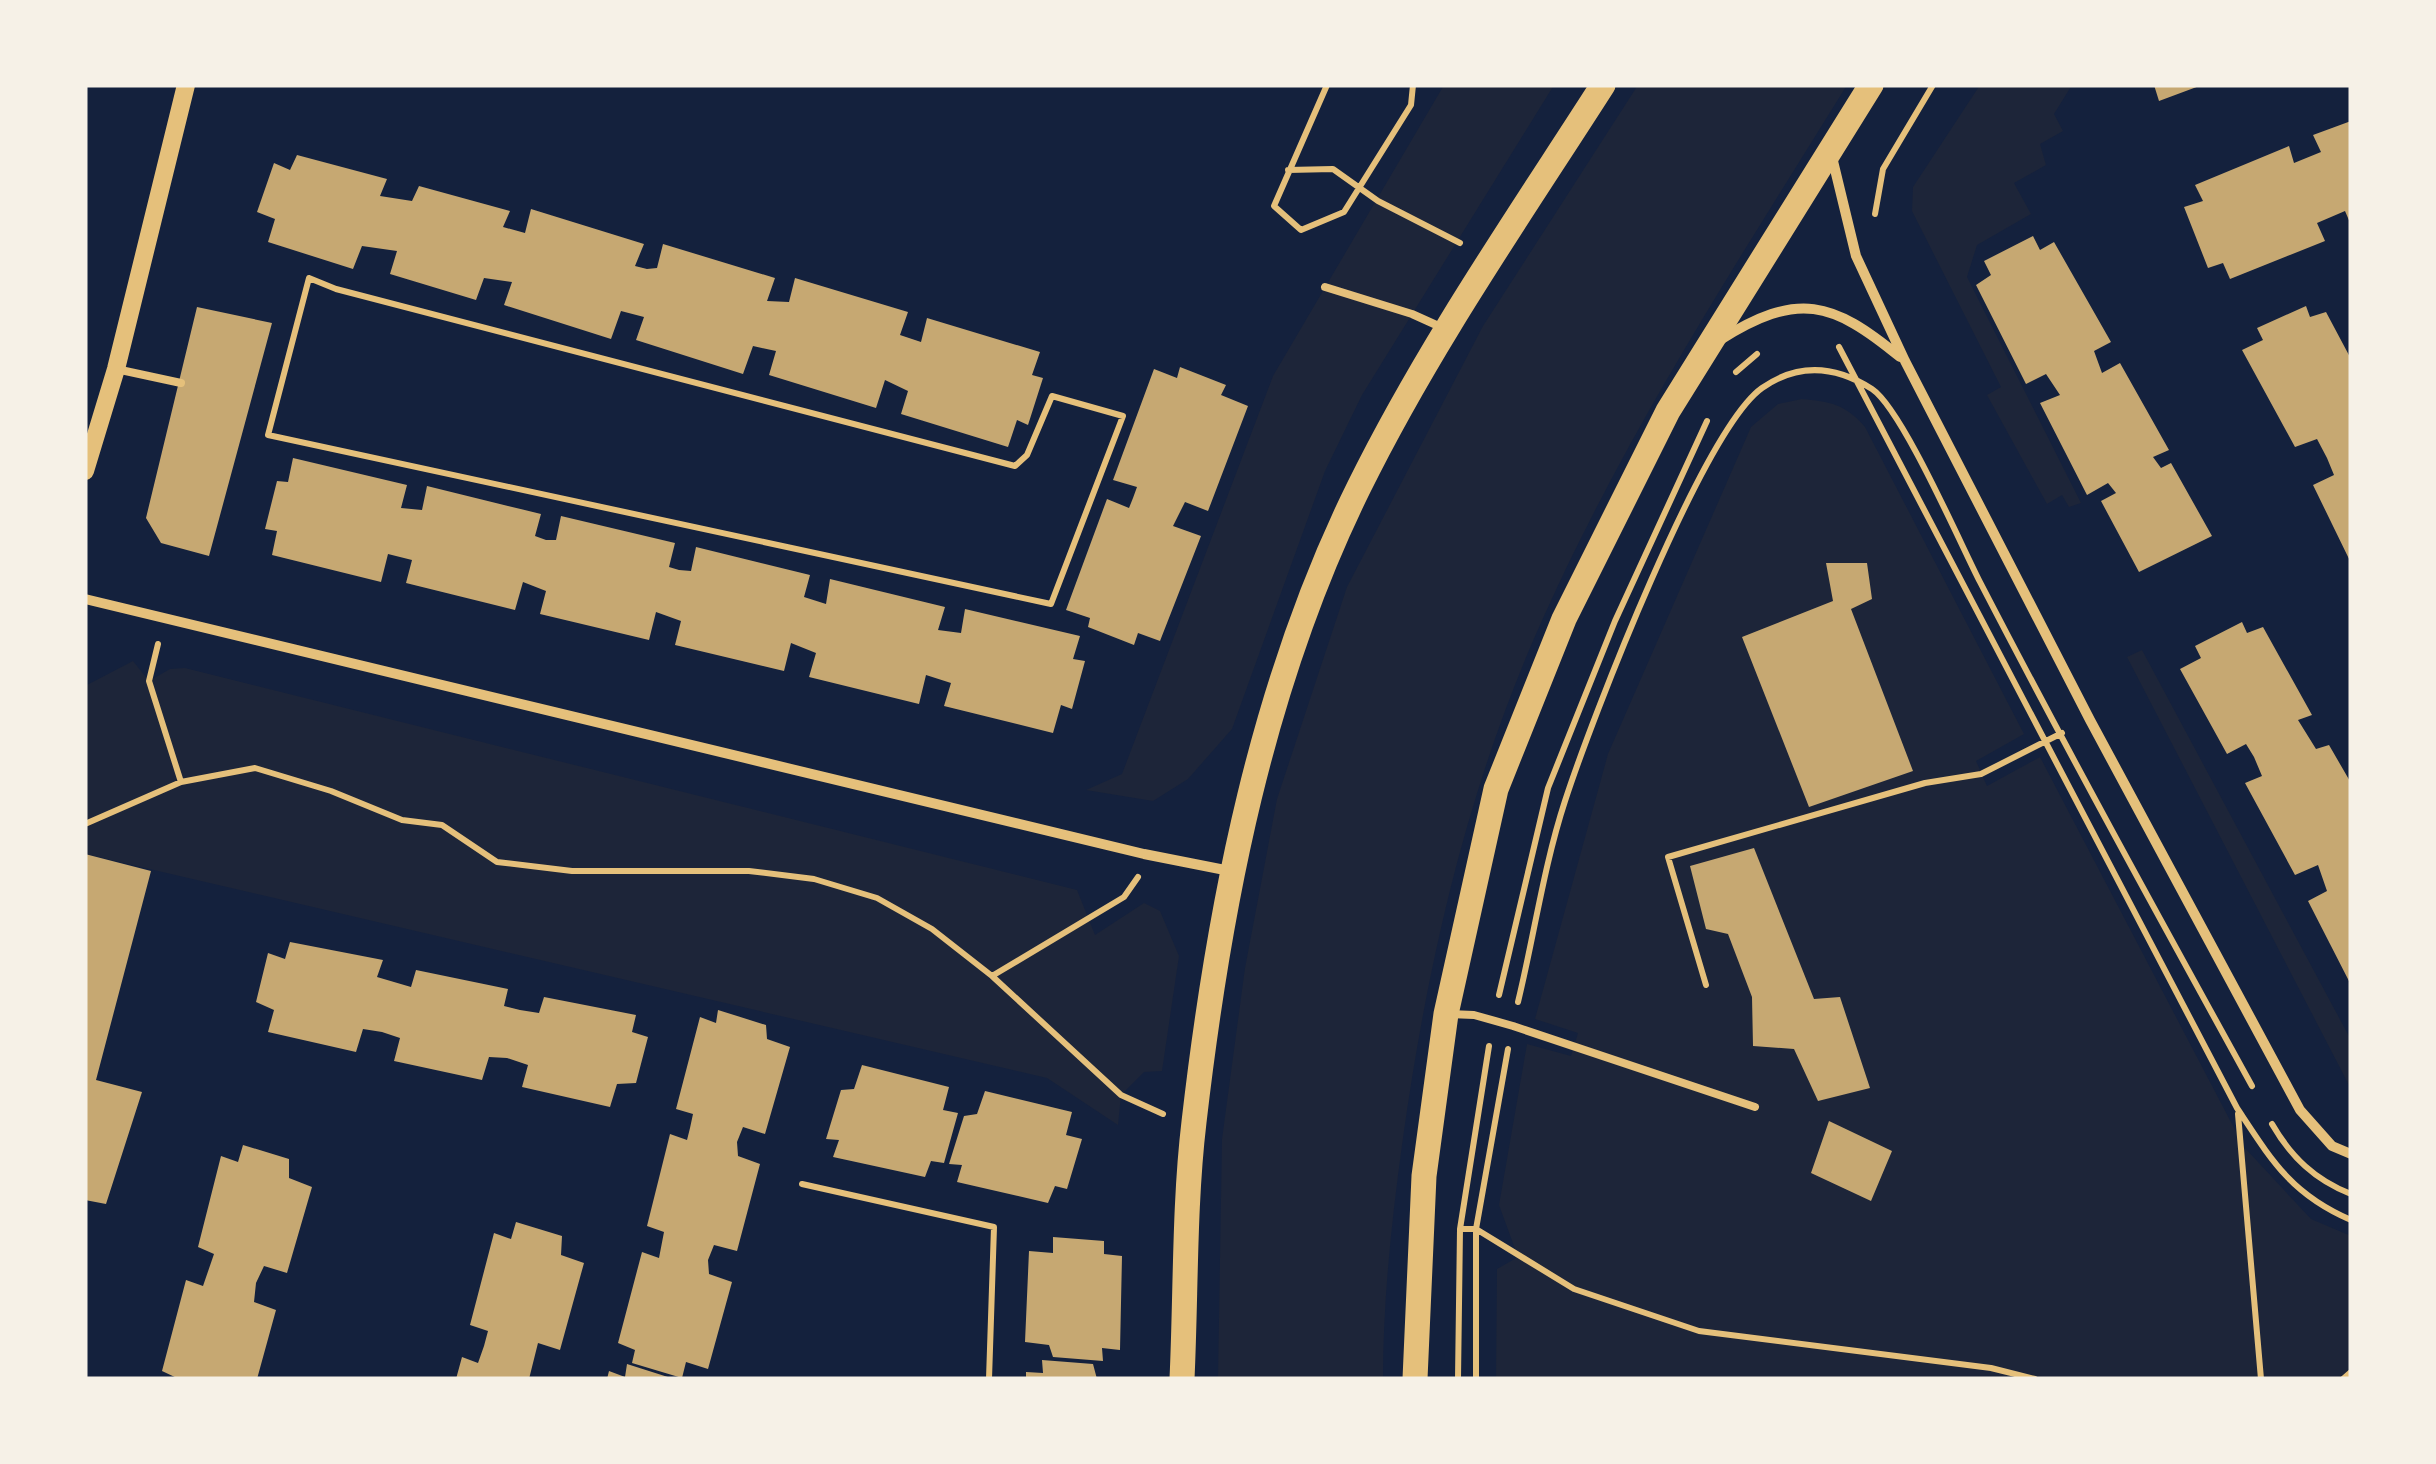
<svg xmlns="http://www.w3.org/2000/svg" width="2436" height="1464" font-family="Georgia,serif">
	<rect width="100%" height="100%" fill="#14213d"/>
	<!-- green -->
	<path fill="#1d2539" d="M1444,85H1554L1362,395L1325,471L1232,729L1188,779L1153,801L1086,790L1122,774L1273,376Z
		M1638,85H1847C1740,258 1628,429 1544,616C1469,781 1428,959 1403,1138C1392,1217 1383,1299 1383,1379H1218L1222,1139L1245,968L1277,799L1347,587L1483,326Z
		M1980,85H2072L2054,114L2063,131L2040,144L2046,165L2014,183L2031,214L1977,245L1967,277L2081,503L2069,507L2062,495L2047,504L1987,395L2001,387L1912,211L1913,187Z
		M1802,399C1829,401 1847,405 1865,427L2024,734L1976,761L1987,786L2040,757L2244,1147L2311,1219L2351,1236V1379H1496L1497,1269L1518,1257L1499,1205L1527,1044L1571,1056L1578,1033L1535,1019L1608,754L1751,427L1778,404Z
		M2142,650L2351,1040V1089L2127,657Z
		M133,661L149,681L170,669L185,668L1077,890L1095,935L1144,903L1160,911L1179,956L1162,1071L1144,1072L1121,1095L1118,1125L1047,1078L85,854V686Z"/>
	<!-- building -->
	<path fill="#c6a872" d="M2154,85H2202L2159,101Z
		M2351,121V225L2345,211L2317,223L2325,241L2230,279L2223,263L2208,268L2184,207L2203,201L2195,185L2289,146L2294,163L2321,152L2313,135Z
		M297,155L387,179L380,196L412,201L419,186L510,211L503,227L525,233L531,209L644,244L635,266L647,269L657,268L663,244L775,278L767,301L789,302L795,278L908,312L900,335L921,342L927,318L1040,352L1032,375L1043,378L1028,425L1017,420L1008,447L901,414L908,391L885,380L876,408L769,375L776,351L753,346L743,374L636,340L644,317L621,311L611,339L504,305L512,282L484,278L476,300L390,274L397,251L362,246L353,269L268,242L275,219L257,212L274,163L290,170Z
		M2033,236L2040,250L2054,242L2111,342L2094,351L2102,373L2120,363L2169,450L2153,457L2161,468L2171,463L2212,536L2139,572L2101,501L2116,493L2108,483L2087,495L2040,403L2060,395L2046,374L2026,384L1976,285L1991,275L1984,261Z
		M2306,306L2310,317L2326,312L2351,359V563L2313,485L2334,475L2327,458L2317,439L2295,447L2242,350L2263,340L2257,328Z
		M197,307L272,323L209,556L161,543L146,518Z
		M1180,367L1226,385L1221,395L1248,406L1208,511L1185,502L1173,526L1201,536L1160,641L1138,633L1134,645L1088,627L1090,618L1066,610L1107,499L1129,508L1133,498L1137,487L1113,480L1154,369L1177,378Z
		M293,458L407,485L401,508L422,510L427,486L541,514L535,536L546,540H556L561,516L675,543L669,567L679,570L691,571L696,547L810,575L804,597L826,604L830,579L945,607L938,630L961,633L965,609L1080,636L1073,659L1085,661L1072,709L1061,705L1053,733L944,706L951,683L926,675L919,704L809,677L816,653L791,643L784,671L675,645L681,621L656,612L649,640L540,614L546,591L523,582L515,610L406,583L412,560L388,554L381,582L272,555L277,531L265,529L277,481L288,482Z
		M1826,563H1867L1872,599L1851,609L1913,771L1809,807L1742,637L1833,601Z
		M2242,622L2247,633L2263,627L2312,715L2298,720L2316,749L2329,745L2351,783V985L2308,901L2327,891L2318,865L2295,875L2245,783L2262,776L2254,757L2246,744L2227,754L2180,669L2201,658L2195,646Z
		M1754,848L1814,999L1840,997L1870,1088L1818,1101L1794,1049L1753,1046L1752,997L1728,934L1706,929L1690,866Z
		M85,854L151,871L96,1080L142,1092L106,1204L85,1200Z
		M290,942L383,960L377,977L411,987L416,970L508,989L504,1006L520,1010L539,1013L544,997L636,1015L632,1032L648,1037L636,1083L617,1084L610,1107L522,1087L528,1065L507,1058L489,1057L482,1080L394,1061L400,1038L382,1032L363,1029L356,1052L268,1032L274,1010L256,1002L268,953L285,959Z
		M718,1010L766,1025L767,1039L790,1047L765,1134L743,1127L737,1142L738,1156L760,1164L737,1251L714,1245L708,1260L709,1274L732,1282L708,1369L686,1362L682,1378L632,1363L635,1350L618,1343L642,1252L659,1258L664,1232L647,1226L670,1134L687,1140L690,1128L693,1114L676,1109L700,1017L716,1023Z
		M862,1065L949,1087L943,1110L958,1113L944,1163L931,1161L925,1177L833,1157L839,1140L826,1139L841,1090L854,1089Z
		M985,1091L1072,1112L1066,1135L1082,1139L1067,1189L1055,1186L1048,1203L957,1182L962,1165L949,1164L964,1116L977,1114Z
		M1829,1121L1892,1151L1871,1201L1811,1173Z
		M243,1145L289,1159V1178L312,1187L287,1273L264,1266L256,1283L254,1302L276,1310L257,1379H179L162,1371L186,1280L203,1286L214,1254L198,1247L221,1156L238,1162Z
		M516,1222L562,1236L561,1255L584,1263L560,1350L538,1343L529,1379H456L462,1357L478,1363L484,1346L488,1331L470,1325L494,1233L511,1239Z
		M1053,1237L1104,1241V1254L1122,1256L1120,1350L1102,1348L1103,1361L1053,1357L1049,1345L1025,1342L1029,1251L1053,1253Z
		M1042,1360L1093,1364L1097,1379H1026V1372L1043,1373Z
		M627,1364L671,1378V1379H607L609,1371L625,1377Z"/>
	<g fill="none" stroke-linecap="round" stroke-linejoin="round">
		<!-- path -->
		<path stroke="#e5c07b" stroke-width="6" d="M1327,85L1274,206L1301,230L1344,212L1411,105L1413,85
			M1288,170L1333,169L1378,201L1460,243
			M1875,214L1883,169L1933,85
			M309,278L336,289L1015,466L1027,455L1052,396L1123,416L1051,604L268,435Z
			M1839,347L2237,1108C2272,1161 2291,1194 2351,1220
			M1736,372L1757,354
			M158,644L149,681L181,782
			M85,824L181,782L255,768L331,791L402,820L442,825L497,862L572,871H749L814,879L877,898L932,929L992,976L1121,1095L1163,1114
			M992,976L1124,897L1138,877
			M1706,985L1668,857L1925,783L1981,774L2062,733
			M1499,995L1548,788L1615,621L1707,421
			M1518,1002C1534,936 1544,865 1565,801C1591,721 1703,430 1762,388C1799,362 1836,366 1872,389C1902,409 1960,543 1980,582C2068,752 2160,919 2252,1086
			M2238,1114L2261,1379
			M2272,1124C2291,1157 2315,1180 2351,1194
			M802,1184L994,1227L989,1379
			M1460,1229H1476L1574,1289L1699,1331L1991,1368L2035,1379
			M1458,1379L1460,1229L1489,1046
			M1476,1379V1229L1508,1049
			M2343,1379L2351,1372"/>
		<!-- service -->
		<path stroke="#e5c07b" stroke-width="8" d="M1325,287L1412,314L1443,328
			M116,369L181,383
			M1449,1014L1474,1015L1513,1026L1755,1107"/>
		<!-- minor -->
		<path stroke="#e5c07b" stroke-width="10" d="M1832,157L1856,256L1905,361L2090,720L2300,1110L2332,1146L2351,1154
			M1720,340C1798,291 1832,301 1900,357
			M85,599L1144,854L1230,871"/>
		<!-- tertiary -->
		<path stroke="#e5c07b" stroke-width="18" d="M85,471L116,369L186,85"/>
		<!-- primary -->
		<path stroke="#e5c07b" stroke-width="25" d="M1182,1379C1186,1294 1184,1206 1194,1122C1219,905 1262,683 1359,487C1428,347 1519,216 1603,85
			M1415,1379L1424,1176L1446,1014L1496,789L1564,619L1668,411L1871,85"/>
	</g>
	<!-- border -->
	<rect width="2436" height="1464" fill="none" stroke="#f6f1e7" stroke-width="175"/>
</svg>
